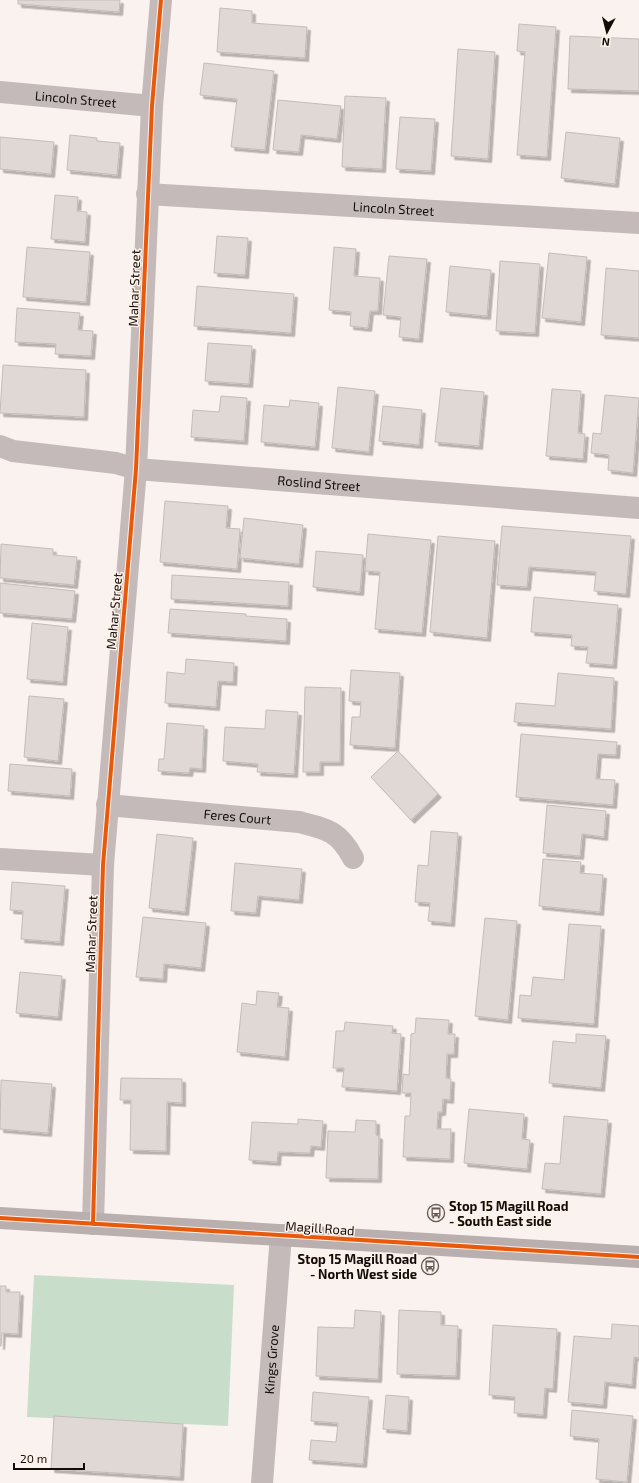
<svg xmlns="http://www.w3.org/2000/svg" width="639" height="1483" font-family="'Exo 2',sans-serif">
	<defs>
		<filter id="shadow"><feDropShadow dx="3.5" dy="3.5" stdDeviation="0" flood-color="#0004"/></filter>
	</defs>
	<rect width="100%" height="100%" fill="#faf2ee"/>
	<!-- green -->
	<path fill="#c8decb" d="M34,1275L234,1285L228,1426L27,1417Z"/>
	<!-- building -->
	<path fill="#dfd8d4" stroke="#c4bcb9" filter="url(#shadow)" d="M18,0H120L119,12L18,4Z
		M220,8L252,11V23L307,27L305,58L217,52Z
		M519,24L556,27L547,157L517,155L525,52L517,51Z
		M570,36L639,39V91L568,89Z
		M458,49L495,52L488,159L451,156Z
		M204,63L274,71L265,150L231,147L237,99L200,95Z
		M345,96L386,98L382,169L342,167Z
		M278,100L341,106L337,139L301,135L299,152L273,150Z
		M400,117L435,119L431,171L396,169Z
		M566,132L620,138L615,184L561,178Z
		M70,135L97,138V141L120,143L117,175L67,170Z
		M0,137L54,142L51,174L0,169Z
		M55,195L78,197L77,211L87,212L85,242L51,239Z
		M217,236L248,238L245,275L214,273Z
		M27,247L90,252L86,302L23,297Z
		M334,247L356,249L354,276L380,278L378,311H370L368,328L350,326L351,312L329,310Z
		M549,253L587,257L581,322L542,318Z
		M389,256L427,259L419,339L399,337L401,317L383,315Z
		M500,261L540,264L535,333L496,331Z
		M450,266L491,270L487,316L446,312Z
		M606,268L639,271V338L601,335Z
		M197,286L294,294L291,333L194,326Z
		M17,308L80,313L78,330L93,331L91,356L55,354L56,344L15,342Z
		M208,343L252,346L249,384L205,381Z
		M3,365L86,370L84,417L0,413Z
		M338,387L375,391L369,452L332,448Z
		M441,388L484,392L479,446L435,442Z
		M552,389L581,391L578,433L585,434L583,459L546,456Z
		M605,395L639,398L633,473L608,470L609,455L591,453L593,433L601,434Z
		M221,396L247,398L244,441L191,437L193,410L219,412Z
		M290,400L319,403L315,447L261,442L264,405L289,407Z
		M383,406L422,410L419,445L379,441Z
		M165,501L228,506L226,528L240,529L237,569L160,562Z
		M244,518L303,525L299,564L240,558Z
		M502,526L631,536L626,594L594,591L596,572L529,567L527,587L497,585Z
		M368,534L431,540L422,633L375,629L380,572L365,571Z
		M438,536L495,541L487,638L430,632Z
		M1,544L53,549V555L77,557L74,585L0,578Z
		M316,551L363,555L360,592L313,587Z
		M172,575L289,582L288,606L171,599Z
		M0,583L75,591L72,619L0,613Z
		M534,597L618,605L613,665L586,663L588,647L571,646L572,635L531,632Z
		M170,609L246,614V616L287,619L286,641L168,633Z
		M32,623L68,627L63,682L27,679Z
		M186,659L234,663L233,682L218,681L216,707L165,703L167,672L185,674Z
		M351,670L400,673L395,748L350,745L352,717H360L361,702L349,701Z
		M558,673L614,678L611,729L514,722L516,703L555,706Z
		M305,687L341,688L340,762H320V772H303Z
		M29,696L64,699L58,761L24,757Z
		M266,710L298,712L294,774L257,772L258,764L223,761L225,727L265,729Z
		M167,723L204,726L202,769L190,768L189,773L158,771L159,759H164Z
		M521,734L617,742L616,755L598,754L596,779L615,780L613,805L516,797Z
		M398,751L438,794L411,820L371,777Z
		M10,764L72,769L70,796L8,791Z
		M547,805L606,811L604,837L582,834L580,856L543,853Z
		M431,831L458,833L451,923L428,921L430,903L415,902L418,865L428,866Z
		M157,834L193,838L185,912L149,908Z
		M543,859L581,862L580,873L603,875L600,912L539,906Z
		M235,863L302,869L299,900L258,896L256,913L231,911Z
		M12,882L65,886L60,942L21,939L23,911L10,910Z
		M143,917L206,923L201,968L164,964L163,979L136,977Z
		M485,918L517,921L508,1020L475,1016Z
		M569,924L601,926L594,1024L518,1018L520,995L531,996L533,977L564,980Z
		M20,972L62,976L58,1017L16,1013Z
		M257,991L279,993L277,1007L289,1008L285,1057L237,1052L242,1003L256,1005Z
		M416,1018L449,1020L448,1034H455L454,1054H447L446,1078L451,1079L450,1100L443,1099L442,1112H438L437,1129H451L450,1159L403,1157L405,1116H410L411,1093H402L403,1074L409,1075L411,1034L415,1033Z
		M345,1022L393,1026L392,1033L401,1034L397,1091L342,1087L344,1068H333L336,1031H344Z
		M576,1034L606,1036L601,1088L549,1083L553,1041L576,1043Z
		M121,1078L182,1079V1103L167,1102L166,1151L130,1150L131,1100H120Z
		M1,1080L52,1084L48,1133L0,1129Z
		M469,1109L524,1114L522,1139L530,1140L527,1169L464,1163Z
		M564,1116L608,1120L601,1194L542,1189L545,1163L560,1164Z
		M298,1119L323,1121L321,1147L311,1146L310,1153L278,1152L277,1162L249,1160L252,1122L298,1124Z
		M356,1120L376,1121V1135L379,1136L378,1179L326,1178L328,1131L355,1132Z
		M0,1286H6V1292H20L18,1334L2,1333L1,1346H0Z
		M355,1310L381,1312L378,1379L316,1376L318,1327L354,1328Z
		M399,1310L441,1312V1325L458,1326L456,1376L397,1374Z
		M612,1324L639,1326V1358L634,1357L632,1385L605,1382L603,1405L568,1402L574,1336L611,1339Z
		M493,1325L557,1329L553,1389L545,1388L543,1415L514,1413L515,1397L489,1395Z
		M313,1392L369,1397L363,1464L309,1460L311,1440L336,1442L338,1423L311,1421Z
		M386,1395L409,1397L407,1431L383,1429Z
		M572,1410L633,1416L627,1482L596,1479L599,1439L570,1436Z
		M54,1416L183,1424L180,1477L51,1469Z"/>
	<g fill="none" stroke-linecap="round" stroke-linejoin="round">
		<!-- street -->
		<g stroke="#c4baba" stroke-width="22">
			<path id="s1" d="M0,92L152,106"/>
			<path id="s2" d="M147,194L639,223"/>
			<path id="s3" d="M0,446L13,451L116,463L136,469L639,508"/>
			<path id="s4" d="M107,805L299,822C327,829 339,831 353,858"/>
			<path d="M0,859L103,865"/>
			<path d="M93,1224L103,865L136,469L152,106L161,0"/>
			<path id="s5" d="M262,1483L281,1235"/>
		</g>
		<!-- secondary -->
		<path stroke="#baafaf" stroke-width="22" d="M0,1218L639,1257"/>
		<!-- cycleway casing -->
		<g stroke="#fef1ea" stroke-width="6">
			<path id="cycleway" d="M0,1218L639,1257
				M93,1224L103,865L136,469L152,106L161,0"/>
		</g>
		<!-- cycleway -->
		<use href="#cycleway" stroke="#e8590c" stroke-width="4"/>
	</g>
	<!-- icons -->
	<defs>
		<g id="bus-ring" transform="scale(0.9)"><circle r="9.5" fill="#fef1ea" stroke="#635c58" stroke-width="1.5"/><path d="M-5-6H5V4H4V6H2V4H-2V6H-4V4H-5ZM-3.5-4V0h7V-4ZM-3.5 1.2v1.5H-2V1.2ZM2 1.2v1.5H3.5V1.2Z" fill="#635c58"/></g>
	</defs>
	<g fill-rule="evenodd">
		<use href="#bus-ring" x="436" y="1213"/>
		<use href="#bus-ring" x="430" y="1266"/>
	</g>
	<g text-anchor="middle" stroke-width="3" stroke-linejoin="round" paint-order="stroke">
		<!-- street labels -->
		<g font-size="13" fill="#120c08" stroke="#fef1ea">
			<text dy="5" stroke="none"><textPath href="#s1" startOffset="76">Lincoln Street</textPath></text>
			<text dy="5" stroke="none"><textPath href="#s2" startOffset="247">Lincoln Street</textPath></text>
			<text transform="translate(134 288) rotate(-88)" y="5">Mahar Street</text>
			<text dy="5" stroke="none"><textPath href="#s3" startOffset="322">Roslind Street</textPath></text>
			<text transform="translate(114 611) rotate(-85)" y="5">Mahar Street</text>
			<text dy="5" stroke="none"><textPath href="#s4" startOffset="131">Feres Court</textPath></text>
			<text transform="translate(91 934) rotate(-88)" y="5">Mahar Street</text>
			<text transform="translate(320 1228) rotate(4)" y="5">Magill Road</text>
			<text dy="5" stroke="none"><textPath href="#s5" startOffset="124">Kings Grove</textPath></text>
		</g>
		<!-- poi labels -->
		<g font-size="13" font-weight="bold" fill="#120c08" stroke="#fef1ea" text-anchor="start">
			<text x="449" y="1211">Stop 15 Magill Road<tspan x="449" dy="15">- South East side</tspan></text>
			<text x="417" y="1264" text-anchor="end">Stop 15 Magill Road<tspan x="417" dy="15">- North West side</tspan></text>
		</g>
	</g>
	<!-- north arrow -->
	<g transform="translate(607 32) rotate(187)" stroke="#fef1ea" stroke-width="3" paint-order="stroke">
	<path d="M0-3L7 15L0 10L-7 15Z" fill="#120c08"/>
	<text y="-6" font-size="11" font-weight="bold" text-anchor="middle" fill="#120c08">N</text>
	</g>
	<!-- scale -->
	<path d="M14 1463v6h70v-6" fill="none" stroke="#120c08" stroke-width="2"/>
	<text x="20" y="1463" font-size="12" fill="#120c08" stroke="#fef1ea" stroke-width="3" paint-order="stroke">20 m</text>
</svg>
